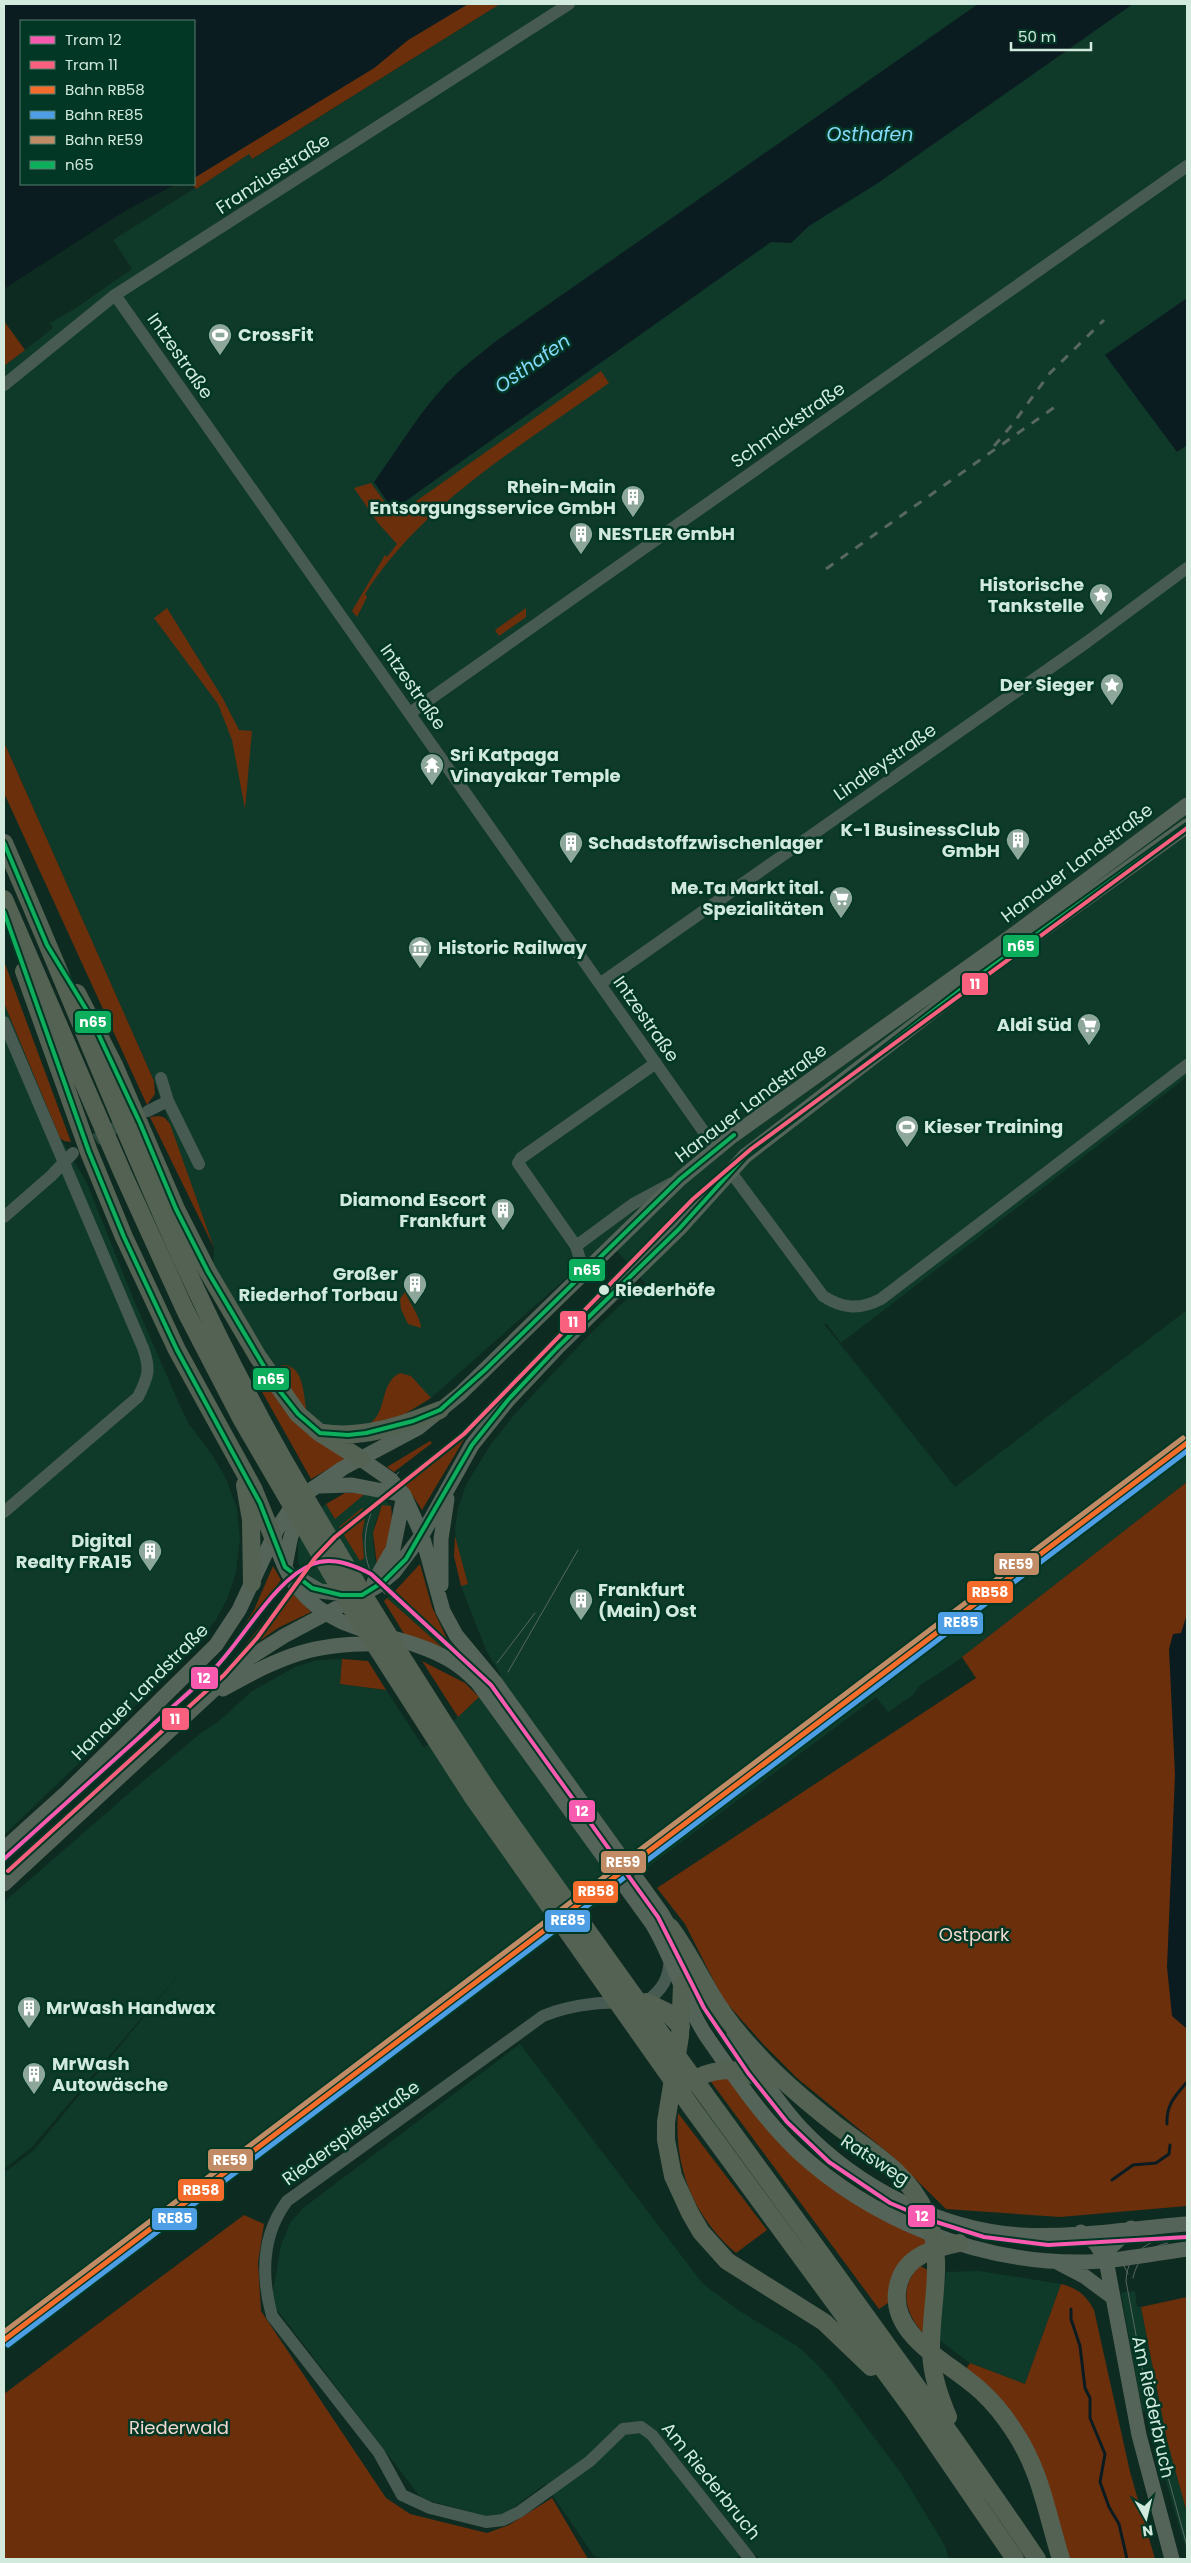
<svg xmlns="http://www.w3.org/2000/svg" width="1191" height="2563" font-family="Poppins,sans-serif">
	<rect width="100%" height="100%" fill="#0e2b21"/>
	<!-- built -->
	<path fill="#0f3a29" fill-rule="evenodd" d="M500,4H1187V1077L841,1343L826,1323L824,1324L955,1487L1187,1310V1482L956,1662L919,1686L913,1695L888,1712L876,1697L4,2347V2173L34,2150L190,1961L32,2147L4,2169V1902L142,1782L202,1732L218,1722L252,1691L295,1667L317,1660L342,1659L340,1684L386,1690L424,1748L479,1697L501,1675L486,1650L461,1586L468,1583L456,1543L455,1529L458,1508L466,1485L491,1444L514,1415L588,1336L637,1289L646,1284L608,1241L431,1398L413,1410L358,1428L329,1426L322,1423L288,1392L213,1266L214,1248L154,1081L4,742V366L53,328L50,323L76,308L132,269L113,240L249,154L253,159Z
		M4,1003L60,1138L87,1183L133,1298L181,1408L189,1424L213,1456L227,1481L237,1509L240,1538L236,1572L228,1597L216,1620L199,1642L75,1767L4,1835Z
		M366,1493L383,1498L391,1506H382L375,1523L373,1543L376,1564L371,1574L363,1580L323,1585L305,1577L298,1563V1542L313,1516L326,1504L335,1519ZM366,1513L362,1534V1544L352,1517Z
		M395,1591L448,1640L449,1639L474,1669L443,1648L387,1598Z
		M520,2044L703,2284L741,2312L797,2346L815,2362L831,2380L901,2473L945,2546L949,2559H760L749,2549L735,2559H607L594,2556L545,2484L506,2513L498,2516H484L421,2498L275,2307L272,2298L281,2245L290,2223L302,2209Z
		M979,2271L1061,2284L1025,2384L970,2363L939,2340L946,2272Z
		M1135,2291L1137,2307H1141L1167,2440L1187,2513V2553L1168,2489L1148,2411L1143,2412L1138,2387L1121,2293Z"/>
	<!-- green -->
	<path fill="#6b2f0c" d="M468,4H500L252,159L249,154L196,189L192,184L194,178L374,68L408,40Z
		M4,321L25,350L4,366Z
		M601,371L609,383C523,445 423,502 365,594L367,597L357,617L352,611L385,555L387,557L397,544L378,523L354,488L371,483L395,516Z
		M167,608L222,697L239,730L252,731L245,809L232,740L218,704L154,618Z
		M526,608V617L499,636L495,630Z
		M411,683L413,685L416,683L422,690L414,695L407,686Z
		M4,742L154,1081L155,1094L147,1105L4,793Z
		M4,961L71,1142L64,1141L60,1138L4,1003Z
		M159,1116L165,1118L170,1124L214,1248L150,1117Z
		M405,1292C410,1304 421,1318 421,1328L408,1324L401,1309L400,1299Z
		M282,1365C305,1365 303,1396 307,1413L274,1370Z
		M400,1373L411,1376L431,1398L403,1415L369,1424C388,1412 379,1383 400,1373Z
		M263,1377L282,1407L295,1423L347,1458L311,1479L256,1381Z
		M470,1425L472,1426L422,1510L403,1481Z
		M430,1441L432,1443L394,1472L387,1467Z
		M1187,1482V2206L1060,2217L946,2209L892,2156L797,2078L764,2045L723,1999L685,1924L657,1888L976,1678L962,1657Z
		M345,1493H366L335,1519L326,1504Z
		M382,1505L391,1506C394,1526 387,1548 377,1565L373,1533Z
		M362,1508L366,1513L362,1534L364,1558L360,1561L339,1527Z
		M455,1536L468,1584L461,1586L454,1556Z
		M420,1564L432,1607L448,1641L395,1591Z
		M273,1566L281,1580L248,1626L236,1638L254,1610Z
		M289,1590L311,1612L278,1628L235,1658Z
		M387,1598L443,1648L406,1637L384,1601Z
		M342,1659L368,1661L386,1690L340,1684Z
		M422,1661L465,1683L479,1697L458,1717Z
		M729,2075L777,2137L927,2238L928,2244C907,2263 888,2272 888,2303L879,2309L709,2079Z
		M678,2113L767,2230L736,2253C694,2217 674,2168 678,2113Z
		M244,2215L264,2224L258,2262L261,2311L386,2498L410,2514L487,2533L509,2525L552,2498L588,2559H4V2394Z
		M920,2266L930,2271L923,2333C905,2313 898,2287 920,2266Z
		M1061,2284C1077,2288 1086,2295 1094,2310L1130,2472L1155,2559H1067L1050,2495L966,2369L970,2363L1025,2384Z
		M1187,2297V2513L1167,2440L1141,2307Z"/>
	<!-- water -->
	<path fill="#0b1c21" d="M4,4H468L408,40L374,68L194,178V21H21V184H176L123,212L4,289Z
		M978,4H1133L878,183L809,226L791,243L771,242L393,510L374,482C397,450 419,413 446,384C461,368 479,355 496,341Z
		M1187,298V445L1177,452L1105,355Z
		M1187,1614V2029L1172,2016L1167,1967L1175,1775L1169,1649L1173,1634L1181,1633Z"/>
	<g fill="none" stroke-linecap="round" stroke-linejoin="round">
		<!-- stream -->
		<path stroke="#0b1c21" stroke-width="3" d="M1167,2124C1166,2105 1175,2096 1187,2082
			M1112,2180L1133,2165L1156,2163L1169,2154L1170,2145
			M1071,2309V2319L1080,2346L1085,2388L1090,2398V2418L1105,2454L1100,2482L1109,2507L1119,2524L1127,2559"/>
		<!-- minor-tunnel -->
		<path stroke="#2b483d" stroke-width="12" stroke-dasharray="12 6" stroke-linecap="butt" d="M80,1149L129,1119"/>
		<!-- minor -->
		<path stroke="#475b52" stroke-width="12" d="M115,295L716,1149
			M4,385L115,295L569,4
			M410,713L1187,166
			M601,983L1087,642L1187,568
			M4,1022L143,1348C151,1370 148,1377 138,1397L4,1512
			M168,1101L199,1164
			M148,1111L168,1101L161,1078
			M730,1171L823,1296C843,1309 860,1310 881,1299L1187,1065
			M4,1217L51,1176L73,1153
			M576,1246L633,1204L672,1183
			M581,1276V1263L576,1246L518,1163L521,1158L656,1063
			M670,1957C669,1979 663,1989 646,2002C610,2002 576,2002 543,2016L287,2201C261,2236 261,2276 272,2316L379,2453L402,2495L430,2508L486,2522L503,2520L519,2512L590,2461L623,2429L641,2427L652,2435L750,2559"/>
		<!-- major -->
		<path stroke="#556458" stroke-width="15" d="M361,1459L391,1480L404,1495L422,1535L443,1611L456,1635L495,1682L662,1914L676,1938
			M319,1486L352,1485L404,1495
			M273,1537C280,1555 286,1574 298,1588C339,1639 398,1630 448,1659C459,1665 469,1674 478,1683L651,1922C674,1958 683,2001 707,2037C734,2076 762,2117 796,2150C871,2220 976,2262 1078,2262C1115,2262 1151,2254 1187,2249
			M285,1566L290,1540L300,1506
			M296,1577L320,1591L353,1595
			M374,1582L393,1549L404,1495
			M441,1585V1539L447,1499
			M223,1689C284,1655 314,1642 385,1644
			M4,1849L67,1792L216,1645L239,1610L277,1529L289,1511L308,1492L343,1468L418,1428L460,1394L680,1179L731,1137L1017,932L1187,805
			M4,1884L246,1660L284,1636L376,1587L394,1572L422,1535L472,1445L508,1400L557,1348L679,1229L745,1156L972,981L1187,826
			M733,2037C755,2068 776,2101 801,2128C857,2187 940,2230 1021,2235C1076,2238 1133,2228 1187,2224
			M1081,2232L1096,2244L1106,2260L1139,2435L1172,2559
			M1106,2260L1111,2247L1131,2228
			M1059,2263L1084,2276L1111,2296"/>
		<!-- highway -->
		<path stroke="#546253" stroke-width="18" d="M4,843C95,1049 171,1262 283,1459C347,1570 414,1679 485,1786C517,1833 551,1879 584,1926C734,2138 891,2344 1037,2559
			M4,899L123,1174L186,1312L242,1420L352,1609L472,1796L692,2108L913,2410L1015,2559
			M24,971L89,1152L124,1237L177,1350L253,1488L273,1537
			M77,993L114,1065L176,1209L208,1272L258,1357L298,1414L320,1433L361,1459
			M323,1433C364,1439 403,1425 440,1410
			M245,1485L251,1520L252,1583
			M670,1927C685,1947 696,1969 709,1991C722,2014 739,2035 757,2054C780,2080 808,2103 836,2125C870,2151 908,2172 926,2213C946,2261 930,2303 931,2352C932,2375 939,2395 948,2417
			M682,1985L680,2036L666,2122V2140L673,2176L690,2213L701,2232L727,2261L824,2322L871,2367
			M646,2002L667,2012L681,2027
			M684,2085C707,2069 741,2063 765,2082
			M959,2243C935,2248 907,2255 899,2282C883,2336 953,2363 983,2393C995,2404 1005,2417 1014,2431C1041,2471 1047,2515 1061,2559"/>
		<!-- tram -->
		<path stroke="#576761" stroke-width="1" d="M385,1594C350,1556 365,1504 399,1472
			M497,1663L535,1613
			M508,1672L578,1550
			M1161,2239C1140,2245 1127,2259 1126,2281L1150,2411L1187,2546
			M1081,2244C1102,2245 1120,2254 1128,2274
			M1133,2278C1137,2259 1150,2246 1168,2243"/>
		<!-- rail -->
		<path stroke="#576761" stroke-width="3" stroke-dasharray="9 9" stroke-linecap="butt" d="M994,446L1012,425L1050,373L1104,320
			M826,569L1059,404"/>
		<!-- bus-1 casing -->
		<g stroke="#023725" stroke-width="8">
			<path id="bus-1" d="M4,843L47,945L89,1014L140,1123L176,1209L208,1272L275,1385L298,1414L320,1433L348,1435L366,1433L413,1421L440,1410L485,1370L680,1179L734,1135
				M4,912L89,1152L124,1237L177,1350L260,1503L285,1567L312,1588L341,1595H362L383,1582L406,1559L472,1445L508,1400L557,1348L679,1229L745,1156L972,981L1187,826"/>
		</g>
		<!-- bus-1 -->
		<use href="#bus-1" stroke="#0daf5c" stroke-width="4"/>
		<!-- rail-1 casing -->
		<g stroke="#023725" stroke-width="9">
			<path id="rail-1" d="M4,2340L1187,1443"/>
		</g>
		<!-- rail-2 casing -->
		<g stroke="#023725" stroke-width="9">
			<path id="rail-2" d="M8,2345L1187,1451"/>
		</g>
		<!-- rail-3 casing -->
		<g stroke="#023725" stroke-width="9">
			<path id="rail-3" d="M4,2332L1183,1438"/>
		</g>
		<!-- rail-1 -->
		<use href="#rail-1" stroke="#f36c2b" stroke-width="5"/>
		<!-- rail-2 -->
		<use href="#rail-2" stroke="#4d9ee5" stroke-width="5"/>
		<!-- rail-3 -->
		<use href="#rail-3" stroke="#c18c65" stroke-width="5"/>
		<!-- tram-1 casing -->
		<g stroke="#023725" stroke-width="8">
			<path id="tram-1" d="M4,1859C51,1817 98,1774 145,1732C168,1710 193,1690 215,1668C244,1638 276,1578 313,1564C332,1556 354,1565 371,1574L491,1685L658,1917L704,2008L748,2073L787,2122L829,2162L890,2203L930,2220L984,2237L1048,2245L1187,2237"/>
		</g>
		<!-- tram-2 casing -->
		<g stroke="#023725" stroke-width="8">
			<path id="tram-2" d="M8,1871L224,1675L257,1638L315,1558L335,1537L464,1434L693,1199L751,1149L1187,828"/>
		</g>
		<!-- tram-1 -->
		<use href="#tram-1" stroke="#f75aaf" stroke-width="4"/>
		<!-- tram-2 -->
		<use href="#tram-2" stroke="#f8607d" stroke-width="4"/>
	</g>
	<!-- icons -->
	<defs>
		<g id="stadium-pin" transform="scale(1.25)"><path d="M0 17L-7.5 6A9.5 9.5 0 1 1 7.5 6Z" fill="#8da79b" stroke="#023725"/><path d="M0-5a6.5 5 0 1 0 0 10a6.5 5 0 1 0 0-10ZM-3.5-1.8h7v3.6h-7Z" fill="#fff"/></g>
		<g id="building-pin" transform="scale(1.25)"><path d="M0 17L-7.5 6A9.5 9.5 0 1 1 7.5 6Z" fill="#8da79b" stroke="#023725"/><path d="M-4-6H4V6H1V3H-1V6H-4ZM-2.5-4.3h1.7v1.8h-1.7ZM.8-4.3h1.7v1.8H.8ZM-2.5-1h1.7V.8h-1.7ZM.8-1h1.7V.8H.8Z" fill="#fff"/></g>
		<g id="sight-pin" transform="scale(1.25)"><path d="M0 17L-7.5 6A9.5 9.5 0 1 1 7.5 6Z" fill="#8da79b" stroke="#023725"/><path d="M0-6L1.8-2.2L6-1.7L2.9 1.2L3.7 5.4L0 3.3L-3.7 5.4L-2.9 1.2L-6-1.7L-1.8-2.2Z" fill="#fff"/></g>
		<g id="temple-pin" transform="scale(1.25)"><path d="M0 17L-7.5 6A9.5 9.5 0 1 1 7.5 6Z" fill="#8da79b" stroke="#023725"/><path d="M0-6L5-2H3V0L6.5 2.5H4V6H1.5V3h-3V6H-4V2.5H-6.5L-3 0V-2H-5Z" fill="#fff"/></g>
		<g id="supermarket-pin" transform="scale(1.25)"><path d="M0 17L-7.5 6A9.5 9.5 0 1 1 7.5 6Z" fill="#8da79b" stroke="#023725"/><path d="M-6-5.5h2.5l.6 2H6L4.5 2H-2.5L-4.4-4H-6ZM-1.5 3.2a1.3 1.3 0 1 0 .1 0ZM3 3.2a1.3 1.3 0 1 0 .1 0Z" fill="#fff"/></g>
		<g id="museum-pin" transform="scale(1.25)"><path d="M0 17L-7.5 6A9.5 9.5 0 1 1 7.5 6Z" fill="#8da79b" stroke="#023725"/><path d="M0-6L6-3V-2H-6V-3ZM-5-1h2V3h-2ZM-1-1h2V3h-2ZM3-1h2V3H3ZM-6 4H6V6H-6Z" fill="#fff"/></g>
	</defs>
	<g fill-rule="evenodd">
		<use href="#stadium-pin" x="220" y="335"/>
		<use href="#building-pin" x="633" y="497"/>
		<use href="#building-pin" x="581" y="534"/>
		<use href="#sight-pin" x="1101" y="595"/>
		<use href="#sight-pin" x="1112" y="685"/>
		<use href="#temple-pin" x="432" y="765"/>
		<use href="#building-pin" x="1018" y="840"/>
		<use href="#building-pin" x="571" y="843"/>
		<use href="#supermarket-pin" x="841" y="898"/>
		<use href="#museum-pin" x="420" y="948"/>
		<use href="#supermarket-pin" x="1089" y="1025"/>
		<use href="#stadium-pin" x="907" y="1127"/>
		<use href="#building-pin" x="503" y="1210"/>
		<use href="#building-pin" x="415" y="1284"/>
		<use href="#building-pin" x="150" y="1551"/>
		<use href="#building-pin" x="581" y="1600"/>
		<use href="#building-pin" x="29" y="2008"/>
		<use href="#building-pin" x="34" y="2074"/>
	</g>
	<!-- markers -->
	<circle fill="#d1eadd" stroke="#023725" stroke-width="2" cx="604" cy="1290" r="6"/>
	<g text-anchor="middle" stroke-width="5" stroke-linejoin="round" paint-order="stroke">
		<!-- street labels -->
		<g font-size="18" fill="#d1eadd" stroke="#023725">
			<text transform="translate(273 174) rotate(-33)" y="6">Franziusstraße</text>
			<text transform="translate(180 356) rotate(55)" y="6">Intzestraße</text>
			<text transform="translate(788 425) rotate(-35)" y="6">Schmickstraße</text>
			<text transform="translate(413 687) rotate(55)" y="6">Intzestraße</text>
			<text transform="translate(885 762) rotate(-35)" y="6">Lindleystraße</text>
			<text transform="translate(1077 863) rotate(-37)" y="6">Hanauer Landstraße</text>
			<text transform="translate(646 1019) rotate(55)" y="6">Intzestraße</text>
			<text transform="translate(751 1103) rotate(-37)" y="6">Hanauer Landstraße</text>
			<text transform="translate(140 1692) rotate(-45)" y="6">Hanauer Landstraße</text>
			<text transform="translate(351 2133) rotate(-36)" y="6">Riederspießstraße</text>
			<text transform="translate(875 2160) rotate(33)" y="6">Ratsweg</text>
			<text transform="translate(1153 2407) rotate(78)" y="6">Am Riederbruch</text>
			<text transform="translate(711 2481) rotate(51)" y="6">Am Riederbruch</text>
		</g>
		<!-- poi labels -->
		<g font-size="18" font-weight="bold" fill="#d1eadd" stroke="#023725" text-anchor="start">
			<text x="238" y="341">CrossFit</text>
			<text x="616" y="493" text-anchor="end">Rhein-Main<tspan x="616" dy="21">Entsorgungsservice GmbH</tspan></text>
			<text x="598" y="540">NESTLER GmbH</text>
			<text x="1084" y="591" text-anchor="end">Historische<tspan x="1084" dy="21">Tankstelle</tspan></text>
			<text x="1094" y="691" text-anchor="end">Der Sieger</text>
			<text x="450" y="761">Sri Katpaga<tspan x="450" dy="21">Vinayakar Temple</tspan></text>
			<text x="1000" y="836" text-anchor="end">K-1 BusinessClub<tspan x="1000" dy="21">GmbH</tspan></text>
			<text x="588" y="849">Schadstoffzwischenlager</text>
			<text x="824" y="894" text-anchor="end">Me.Ta Markt ital.<tspan x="824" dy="21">Spezialitäten</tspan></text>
			<text x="438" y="954">Historic Railway</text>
			<text x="1072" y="1031" text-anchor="end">Aldi Süd</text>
			<text x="924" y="1133">Kieser Training</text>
			<text x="486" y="1206" text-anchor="end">Diamond Escort<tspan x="486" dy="21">Frankfurt</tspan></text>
			<text x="398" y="1280" text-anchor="end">Großer<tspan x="398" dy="21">Riederhof Torbau</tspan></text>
			<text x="132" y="1547" text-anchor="end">Digital<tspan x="132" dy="21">Realty FRA15</tspan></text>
			<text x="598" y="1596">Frankfurt<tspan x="598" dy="21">(Main) Ost</tspan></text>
			<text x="46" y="2014">MrWash Handwax</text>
			<text x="52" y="2070">MrWash<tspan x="52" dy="21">Autowäsche</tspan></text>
		</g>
		<!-- stop labels -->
		<g font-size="18" font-weight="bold" fill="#d1eadd" stroke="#023725" text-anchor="start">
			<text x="615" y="1296">Riederhöfe</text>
		</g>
		<!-- park labels -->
		<g font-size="18" fill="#f1d8ce" stroke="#023725">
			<text x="974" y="1941">Ostpark</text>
			<text x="179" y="2434">Riederwald</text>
		</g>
		<!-- water labels -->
		<g font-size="19" font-style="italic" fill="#83d9f8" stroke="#023725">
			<text x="870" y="141">Osthafen</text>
			<text transform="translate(532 363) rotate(-35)" y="7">Osthafen</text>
		</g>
	</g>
	<g stroke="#023725" stroke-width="2">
		<rect x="1002" y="934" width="38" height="24" rx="5" fill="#0daf5c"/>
		<rect x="961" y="972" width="28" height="24" rx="5" fill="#f8607d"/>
		<rect x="74" y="1010" width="38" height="24" rx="5" fill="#0daf5c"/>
		<rect x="568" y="1258" width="38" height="24" rx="5" fill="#0daf5c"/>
		<rect x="559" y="1310" width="28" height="24" rx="5" fill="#f8607d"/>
		<rect x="252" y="1367" width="38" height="24" rx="5" fill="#0daf5c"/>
		<rect x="993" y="1552" width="47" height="24" rx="5" fill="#c18c65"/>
		<rect x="966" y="1580" width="48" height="24" rx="5" fill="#f36c2b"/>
		<rect x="937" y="1611" width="47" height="24" rx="5" fill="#4d9ee5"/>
		<rect x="190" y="1666" width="29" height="24" rx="5" fill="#f75aaf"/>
		<rect x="161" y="1707" width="29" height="24" rx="5" fill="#f8607d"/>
		<rect x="568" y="1799" width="28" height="24" rx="5" fill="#f75aaf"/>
		<rect x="600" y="1850" width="47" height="24" rx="5" fill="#c18c65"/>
		<rect x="572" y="1880" width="47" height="24" rx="5" fill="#f36c2b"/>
		<rect x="544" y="1909" width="47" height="24" rx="5" fill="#4d9ee5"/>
		<rect x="207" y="2148" width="47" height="24" rx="5" fill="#c18c65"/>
		<rect x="177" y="2178" width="48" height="24" rx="5" fill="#f36c2b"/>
		<rect x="907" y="2204" width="29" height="24" rx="5" fill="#f75aaf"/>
		<rect x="151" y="2207" width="47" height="24" rx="5" fill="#4d9ee5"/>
	</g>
	<g font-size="14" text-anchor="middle" font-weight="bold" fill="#fff">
		<text x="1021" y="951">n65</text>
		<text x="975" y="989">11</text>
		<text x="93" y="1027">n65</text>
		<text x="587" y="1275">n65</text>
		<text x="573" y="1327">11</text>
		<text x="271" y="1384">n65</text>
		<text x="1016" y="1569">RE59</text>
		<text x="990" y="1597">RB58</text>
		<text x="961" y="1627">RE85</text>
		<text x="204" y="1683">12</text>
		<text x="175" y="1724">11</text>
		<text x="582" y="1816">12</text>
		<text x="623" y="1867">RE59</text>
		<text x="596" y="1896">RB58</text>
		<text x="568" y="1925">RE85</text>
		<text x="230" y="2165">RE59</text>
		<text x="201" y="2195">RB58</text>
		<text x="922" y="2221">12</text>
		<text x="175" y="2223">RE85</text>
	</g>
	<!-- border -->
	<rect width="1191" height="2563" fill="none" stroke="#d1eadd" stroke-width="10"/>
	<!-- legend -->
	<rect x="20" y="20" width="175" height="165" fill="#023725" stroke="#557f6f"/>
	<rect x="30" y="36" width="25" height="8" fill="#f75aaf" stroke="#557f6f"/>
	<text x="65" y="45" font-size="15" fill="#d1eadd">Tram 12</text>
	<rect x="30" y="61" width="25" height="8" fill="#f8607d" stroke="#557f6f"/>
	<text x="65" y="70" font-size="15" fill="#d1eadd">Tram 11</text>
	<rect x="30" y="86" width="25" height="8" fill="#f36c2b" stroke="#557f6f"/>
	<text x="65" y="95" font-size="15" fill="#d1eadd">Bahn RB58</text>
	<rect x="30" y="111" width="25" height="8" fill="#4d9ee5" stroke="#557f6f"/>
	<text x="65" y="120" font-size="15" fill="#d1eadd">Bahn RE85</text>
	<rect x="30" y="136" width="25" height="8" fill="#c18c65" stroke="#557f6f"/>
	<text x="65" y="145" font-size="15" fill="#d1eadd">Bahn RE59</text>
	<rect x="30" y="161" width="25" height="8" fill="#0daf5c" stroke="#557f6f"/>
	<text x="65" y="170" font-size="15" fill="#d1eadd">n65</text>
	<!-- north arrow -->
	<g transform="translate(1146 2518) rotate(172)" stroke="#023725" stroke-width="4" paint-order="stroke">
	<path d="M0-4L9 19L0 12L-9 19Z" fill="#d1eadd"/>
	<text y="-8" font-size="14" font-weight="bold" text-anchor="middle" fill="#d1eadd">N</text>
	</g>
	<!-- scale -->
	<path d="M1011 42v8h80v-8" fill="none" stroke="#d1eadd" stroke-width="2.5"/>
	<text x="1018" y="42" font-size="15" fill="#d1eadd" stroke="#023725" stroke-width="4" paint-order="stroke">50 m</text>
</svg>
